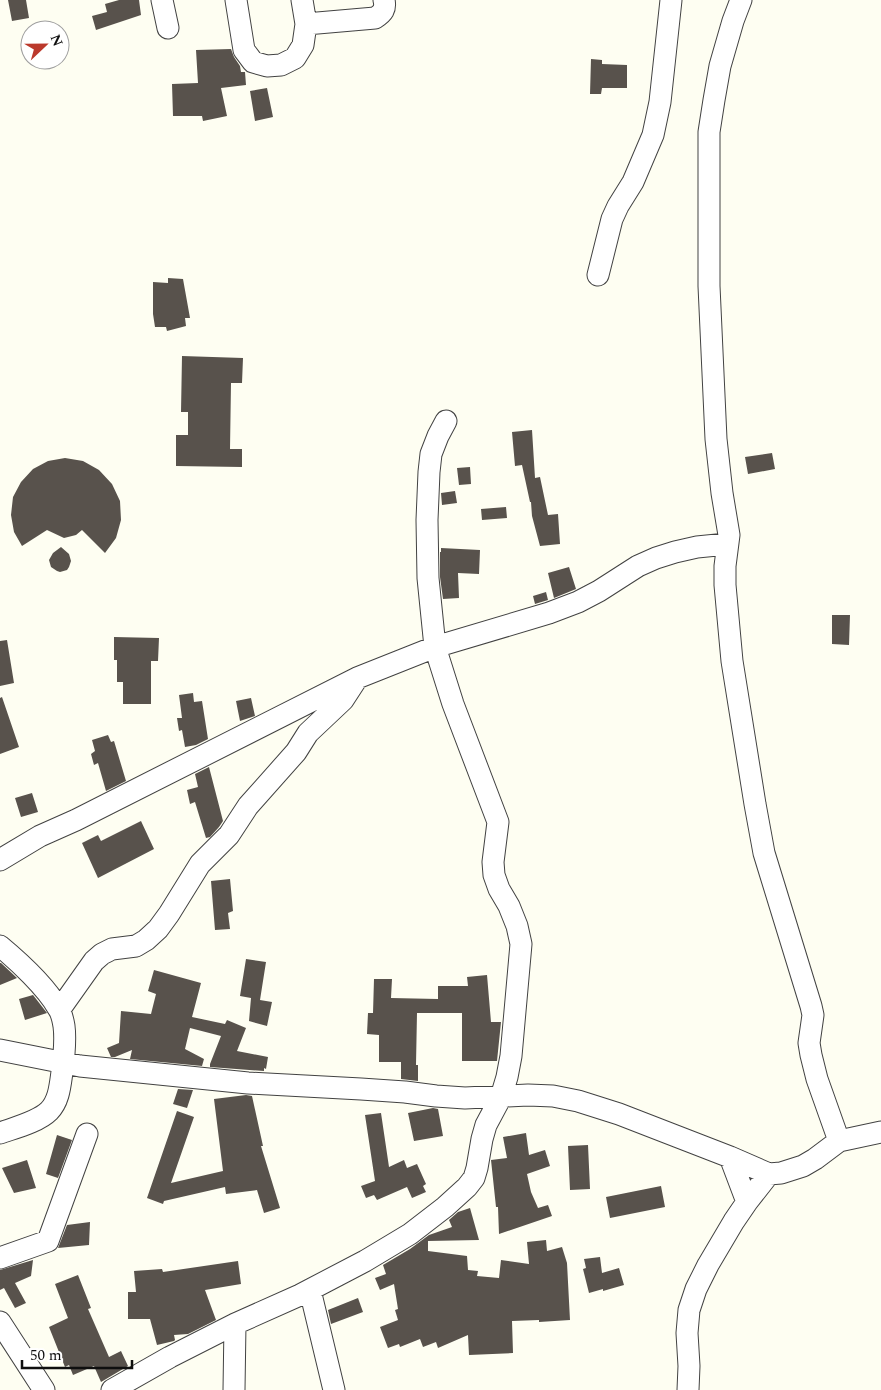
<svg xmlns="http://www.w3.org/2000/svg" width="881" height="1390" font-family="Spectral,serif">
	<rect width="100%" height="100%" fill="#fefef2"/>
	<!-- building -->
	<path fill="#58524c" d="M8,0H26L29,18L12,21Z
		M119,0H139L141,15L96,30L92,16L107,12L105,4Z
		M231,49L234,57L240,66L241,72H245L246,85L221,88L227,116L203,121L202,116H173L172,84L198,83L196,50Z
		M591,59L602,60V64L627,65V88H602L601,94H590Z
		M267,88L273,117L255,121L250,91Z
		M168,278L183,279L190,318H185L186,326L167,331L166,327H155L153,314V282L168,283Z
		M182,356L243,358L242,383H231L230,449H242V467L176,466V435H188V412H181Z
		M532,430L535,478L540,477L548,515L558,514L560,544L540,546L532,516L531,502H530L522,465L515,466L512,432Z
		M772,453L775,469L748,474L745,457Z
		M65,458L83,461L99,470L112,484L120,501L121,520L116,538L105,553L82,530L76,535L64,538L47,530L22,546L14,532L11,515L13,497L21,482L33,469L48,461Z
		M470,467L471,484L459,485L457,468Z
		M455,491L457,503L442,505L441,493Z
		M506,507L507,518L482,520L481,509Z
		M61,547L69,554L71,561L69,567L67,570L60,572L57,571L51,567L49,560L53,553Z
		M441,548L480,550L479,574L458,573L459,598L443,599L440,577V552H441Z
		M569,567L576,589L554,598L548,573Z
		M546,592L548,600L535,604L533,596Z
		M832,615H850L849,645L832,644Z
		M114,637L159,638L158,661H151V704H123V682H117V660H114Z
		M7,640L14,683L0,686V641Z
		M193,693L194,702L202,701L208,739L196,745L185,747L182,730L179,731L177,718H182L179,695Z
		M2,697L19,747L0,754V698Z
		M251,698L255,716L240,721L236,701Z
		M108,735L111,742L114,741L126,781L106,791L98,763L94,765L91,754L95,751L92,740Z
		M209,767L223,821L219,827L210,837L206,838L195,802L190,804L187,790L198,787L195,774Z
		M32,793L38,812L21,817L15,798Z
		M141,821L154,849L98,878L82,843L98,835L101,841Z
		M230,879L233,911L228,913L230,929L215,930L211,881Z
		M246,959L266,962L260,1000L272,1002L267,1026L249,1021L251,998L240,996Z
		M0,963H1L17,978L0,985Z
		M154,970L201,983L192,1017L225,1024L227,1020L246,1028L237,1051L268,1057L266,1069L264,1068V1071L210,1067V1064L221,1036L190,1028L185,1049L204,1059L202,1066L130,1059L132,1050L115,1057H111L107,1048L119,1043L121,1011L151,1014L156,994L148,991Z
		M487,975L491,1022H501L497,1061H462V1013H417L416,1065H418V1081L401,1079V1062H379V1035L367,1034L368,1013H373L374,979H392L391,998L438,999V986H468L467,977Z
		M33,995L47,1013L25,1020L19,999Z
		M178,1089L193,1090L187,1108L173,1104Z
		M246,1095L252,1096L263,1146H261L280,1208L264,1213L257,1190L226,1194L225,1187L164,1201L163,1204L147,1198L177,1111L194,1117L171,1183L223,1171L214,1099Z
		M433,1108L438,1109L443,1136L414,1141L408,1113Z
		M381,1113L389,1167L404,1160L407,1168L417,1164L426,1184L423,1186L426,1192L412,1198L407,1187L377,1200L374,1195L366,1198L361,1186L375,1181L365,1115Z
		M526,1133L529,1155L545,1150L550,1166L527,1174L531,1192L538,1208L548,1205L552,1216L499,1234L498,1207H496L491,1160L507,1158L503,1137Z
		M57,1135L72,1140L58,1178L46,1174Z
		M588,1145L590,1189L570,1190L568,1146Z
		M27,1160L36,1188L14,1193L2,1168Z
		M661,1186L665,1207L610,1218L606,1197Z
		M470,1208L479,1240L428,1241V1251L467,1256L468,1270L478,1271L477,1276L499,1278L501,1260L529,1264L527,1242L546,1240L547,1251L562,1247L567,1263L570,1320L539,1322V1320L512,1321L513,1353L469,1355L468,1335L438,1348L436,1342L423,1347L420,1339L400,1347L399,1344L388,1348L380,1327L398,1320L395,1310L398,1309L394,1284L380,1290L375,1278L386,1274L383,1265L410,1249L429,1235L452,1227L449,1220L458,1212Z
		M90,1222L89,1245L58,1248L67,1225Z
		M600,1257L602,1273L619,1268L624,1285L603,1291V1289L589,1293L583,1269L586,1268L584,1259Z
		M33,1260L31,1276L15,1283L26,1303L15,1308L4,1288L0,1290V1270Z
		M238,1261L241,1284L205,1290L216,1320L188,1334L174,1335L175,1340L174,1341L157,1345L150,1319H128V1292H136L134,1271L162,1269L163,1272Z
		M78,1275L91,1308L88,1309L109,1357L121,1351L128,1366L101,1382L94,1366L73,1375L69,1365L65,1367L49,1327L68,1318L55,1284Z
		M358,1298L363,1312L331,1324L328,1310Z"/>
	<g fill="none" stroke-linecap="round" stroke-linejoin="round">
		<!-- minor casing -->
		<g stroke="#424242" stroke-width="23">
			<path id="minor" d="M162,0L168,28
				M236,0L244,50L253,62L267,66L281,65L295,58L303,45L306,24L302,0
				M741,0L733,21L720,66L714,100L709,132V286L716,439L722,493L729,535L725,566V585L732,661L755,804L764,853L811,1006L813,1015L809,1043L811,1055L817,1079L839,1141
				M306,24L375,18C383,13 386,9 384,0
				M598,275L612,219L618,206L633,182L653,135L660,102L671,0
				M0,860L40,836L76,820L357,678L435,647L549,613L578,602L599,591L638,566L656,558L675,552L697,547L727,544
				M0,946C18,961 46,987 58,1008C61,1012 63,1020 64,1026C66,1041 64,1057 62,1072C60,1086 59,1101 49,1111C38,1122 14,1128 0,1133
				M60,1009L94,961L102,954L112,949L136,946L146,940L158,929L169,914L200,864L229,835L248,806L296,752L308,733L343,700L356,680
				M0,1050L80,1066L248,1083L361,1089L405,1092L436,1096L465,1098L528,1095L553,1096L578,1101L619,1114L730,1157L769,1174L781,1173L803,1166L815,1159L839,1141L881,1132
				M730,1157L747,1202
				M0,1258L48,1241L87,1134
				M310,1290L334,1390
				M0,1322L44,1390
				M112,1390L170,1357L235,1324L300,1295L365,1261L410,1234L445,1207L467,1187L474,1178L477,1168L482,1139L486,1125L501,1097L507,1077L511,1056L521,944L517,926L509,906L499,889L494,875L493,862L498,822L453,704L435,647L428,578L427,520L429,472L431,454L438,436L446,421
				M234,1390L235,1324
				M688,1390L689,1366L687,1333L689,1310L696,1289L708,1265L734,1221L747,1202L769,1174"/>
		</g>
		<!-- minor -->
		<use href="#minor" stroke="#fff" stroke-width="21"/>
	</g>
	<!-- north arrow -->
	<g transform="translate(45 45) rotate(68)"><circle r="24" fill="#ffffff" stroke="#9f9f9f"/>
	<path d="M0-4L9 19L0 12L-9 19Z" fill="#bb392c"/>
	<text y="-8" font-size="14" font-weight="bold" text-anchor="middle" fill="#0f0f0f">N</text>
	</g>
	<!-- scale -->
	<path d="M22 1360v8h110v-8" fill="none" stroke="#0f0f0f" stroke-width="2.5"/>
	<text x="30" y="1360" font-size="15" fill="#0f0f0f" stroke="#ffffff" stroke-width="4" paint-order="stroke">50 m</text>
</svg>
